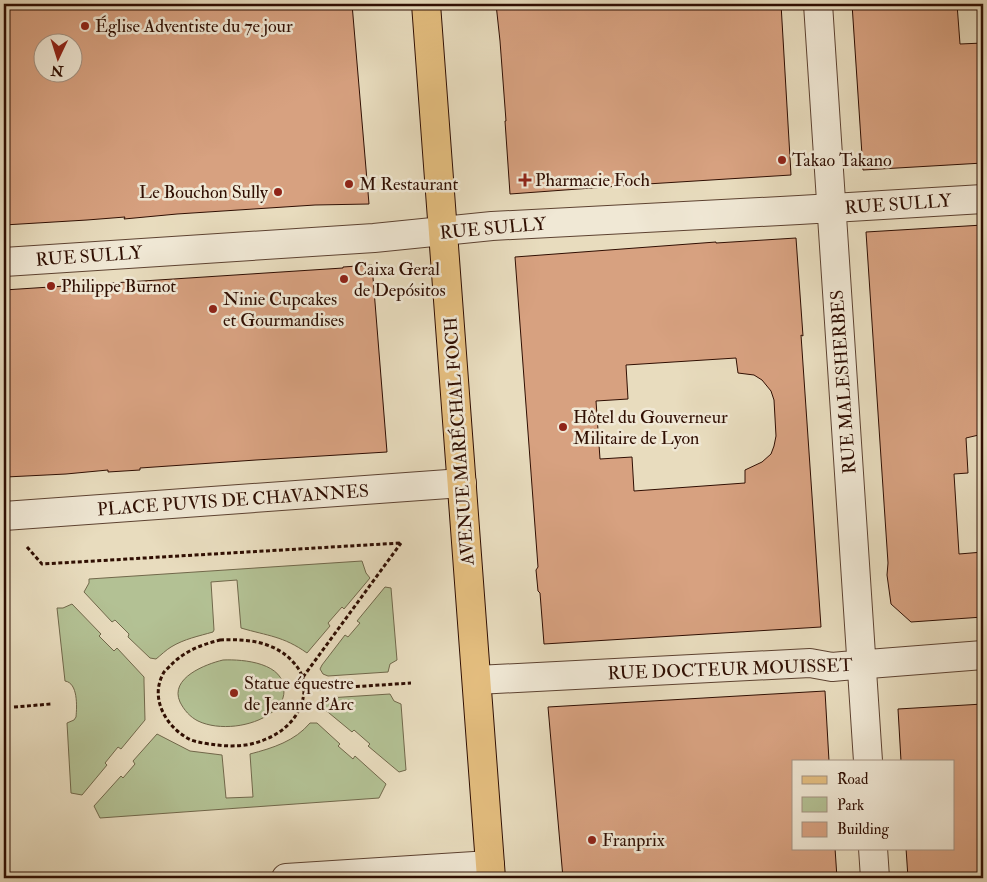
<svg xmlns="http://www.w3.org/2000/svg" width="987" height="882" font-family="'IM FELL Double Pica',serif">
	<rect width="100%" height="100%" fill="#e8dcbe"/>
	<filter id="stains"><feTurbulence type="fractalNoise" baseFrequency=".004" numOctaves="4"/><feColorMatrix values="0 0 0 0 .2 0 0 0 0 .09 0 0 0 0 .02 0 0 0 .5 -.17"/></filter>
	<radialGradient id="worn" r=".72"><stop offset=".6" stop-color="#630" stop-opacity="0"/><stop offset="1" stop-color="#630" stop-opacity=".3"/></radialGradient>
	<!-- green -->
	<path fill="#b3c194" stroke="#71684b" d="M362,561L366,573L370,578L344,609L342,607L328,623L330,626L307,653C283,636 268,636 241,628L237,580L211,582L214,630L213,632C199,636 184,639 171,647C166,650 161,655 156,659L150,658L128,637L129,634L115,620L112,622L84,592L89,583V579Z
		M385,587L391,588L397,660L390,664L388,672L328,676L323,674L320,669L322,665L345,635L348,637L360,623L357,621Z
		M72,604L101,634L99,636L114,651L117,648L144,677V682L145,720L121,749L118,747L105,763L107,765L82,795L71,793L67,723L74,720L76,717C77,706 78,683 65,681L57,608H63Z
		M223,660C244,659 285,663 284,691C284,701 278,708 271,713C252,727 219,731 198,721C190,717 184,710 180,702C169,678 206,664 223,660Z
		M390,694L394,701L401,704L406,770L399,772L368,746L370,744L354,730L352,732L323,708L324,701L328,698Z
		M310,723H317L340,744L338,746L353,759L355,756L386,784L379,798L100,818L94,806L121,776L123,778L135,764L133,761L157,734L190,751L222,755L226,798L253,797L250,754C273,748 295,741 310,723Z"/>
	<!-- building -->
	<path fill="#d7a180" stroke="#2f0e02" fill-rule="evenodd" d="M4,4H352L369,204L315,205L177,214L124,219L125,217L87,220L4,225ZM42,42H72V72H42Z
		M496,4H781L791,175L647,184L510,194L505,121H506L500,41Z
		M852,4H957L960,44L983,43V163L863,170Z
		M983,225V434L966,438L968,473L954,474L959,554L983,552V617L911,622L891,604L887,575L888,563L866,232Z
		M796,238L803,336L801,335L821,627L544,644L540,593L538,591L536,570L538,567L515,257L716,242V243ZM736,358L738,373L754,375L762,380L771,391L774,400L776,436L774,446L771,454L762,462L745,470V483L634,491L632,457L600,459L596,401L628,399L626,365Z
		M372,265L387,452L256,460L140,468V470L108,472V470L66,474L6,477L4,428V290L343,268V267Z
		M825,691L829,761H793V848H835L837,878H563L548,707Z
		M983,704V878H908L906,848H953V761H901L898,709Z"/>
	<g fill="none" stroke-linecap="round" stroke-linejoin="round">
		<!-- minor casing -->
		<g stroke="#5d4231" stroke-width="30">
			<path id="minor" d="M818,4L868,761
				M4,262L374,238L492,226L799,210L983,199
				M4,516L462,483
				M477,680L810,663L832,667L843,666L983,655
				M873,848L875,878
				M286,878L490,865"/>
		</g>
		<!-- major casing -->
		<g stroke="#2f0e02" stroke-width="30">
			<path id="major" d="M426,4L491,878"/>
		</g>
		<!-- path -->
		<path stroke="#2f0e02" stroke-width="3" stroke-dasharray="4 2.5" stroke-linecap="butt" d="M27,547L42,564L401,543
			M220,640C241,639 264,640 283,653C290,658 299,667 302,676C304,679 304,684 304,687C305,711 287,731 266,739C251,746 234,747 217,745C209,744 200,743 191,740C168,729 149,700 163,674C164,671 168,668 170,666C184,651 201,645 220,640Z
			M303,677L401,543
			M304,690L411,683
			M14,707L51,704"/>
		<!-- minor -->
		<use href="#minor" stroke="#f0e8d5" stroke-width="28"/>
		<!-- major -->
		<use href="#major" stroke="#e4be7f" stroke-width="28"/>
	</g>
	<!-- markers -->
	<g fill="#8f2418" stroke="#f0e8d5" stroke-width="2">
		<circle cx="85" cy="26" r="5"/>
		<circle cx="782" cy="160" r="5"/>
		<path d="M522.5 172.5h5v5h5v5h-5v5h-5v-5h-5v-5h5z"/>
		<circle cx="349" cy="184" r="5"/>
		<circle cx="278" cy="192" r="5"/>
		<circle cx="344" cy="279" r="5"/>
		<circle cx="51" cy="286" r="5"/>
		<circle cx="213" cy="309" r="5"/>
		<circle cx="563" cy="427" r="5"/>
		<circle cx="234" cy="693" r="5"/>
		<circle cx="592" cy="840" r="5"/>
	</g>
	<g text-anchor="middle" stroke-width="5" stroke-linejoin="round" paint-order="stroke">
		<!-- poi labels -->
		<g font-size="18" fill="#2f0e02" stroke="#f0e8d5" text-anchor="start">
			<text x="95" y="32">Église Adventiste du 7e jour</text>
			<text x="792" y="166">Takao Takano</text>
			<text x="535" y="186">Pharmacie Foch</text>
			<text x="359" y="190">M Restaurant</text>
			<text x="268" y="198" text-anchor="end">Le Bouchon Sully</text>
			<text x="354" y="275">Caixa Geral<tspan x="354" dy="21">de Depósitos</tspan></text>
			<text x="61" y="292">Philippe Burnot</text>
			<text x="223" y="305">Ninie Cupcakes<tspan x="223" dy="21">et Gourmandises</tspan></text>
			<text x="573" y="423">Hôtel du Gouverneur<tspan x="573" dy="21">Militaire de Lyon</tspan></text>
			<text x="244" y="689">Statue équestre<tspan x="244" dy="21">de Jeanne d'Arc</tspan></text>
			<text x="602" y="846">Franprix</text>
		</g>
		<!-- street labels -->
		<g font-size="18" fill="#2f0e02" stroke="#f0e8d5">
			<text transform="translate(898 204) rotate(-4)" y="6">RUE SULLY</text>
			<text transform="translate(493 228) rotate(-5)" y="6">RUE SULLY</text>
			<text transform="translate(89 256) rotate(-4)" y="6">RUE SULLY</text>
			<text transform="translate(843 382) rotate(-94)" y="6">RUE MALESHERBES</text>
			<text transform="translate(459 441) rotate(-94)" y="6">AVENUE MARÉCHAL FOCH</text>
			<text transform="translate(233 500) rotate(-4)" y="6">PLACE PUVIS DE CHAVANNES</text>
			<text transform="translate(730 669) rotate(-2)" y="6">RUE DOCTEUR MOUISSET</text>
		</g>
	</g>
	<!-- margin -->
	<rect width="987" height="882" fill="none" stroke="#e8dcbe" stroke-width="20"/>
	<rect x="5" y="5" width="977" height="872" fill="none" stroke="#2f0e02" stroke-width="2.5"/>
	<rect x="10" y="10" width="967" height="862" fill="none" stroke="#2f0e02"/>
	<!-- legend -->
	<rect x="792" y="760" width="162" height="90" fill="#f0e8d5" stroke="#a39181"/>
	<rect x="802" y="776" width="25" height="8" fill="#e4be7f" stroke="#a39181"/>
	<text x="837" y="784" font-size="15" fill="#2f0e02">Road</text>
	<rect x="802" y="797" width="25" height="15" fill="#b3c194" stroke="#a39181"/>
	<text x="837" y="810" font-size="15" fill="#2f0e02">Park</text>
	<rect x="802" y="822" width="25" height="15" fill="#d7a180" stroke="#a39181"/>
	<text x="837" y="834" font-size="15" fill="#2f0e02">Building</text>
	<!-- north arrow -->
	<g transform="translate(58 58) rotate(184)"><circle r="24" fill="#f0e8d5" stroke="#a39181"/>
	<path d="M0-4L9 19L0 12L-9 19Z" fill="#8f2418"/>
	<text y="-8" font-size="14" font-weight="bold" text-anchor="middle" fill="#2f0e02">N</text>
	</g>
	<rect width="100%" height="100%" filter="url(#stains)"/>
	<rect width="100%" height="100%" fill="url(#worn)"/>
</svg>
